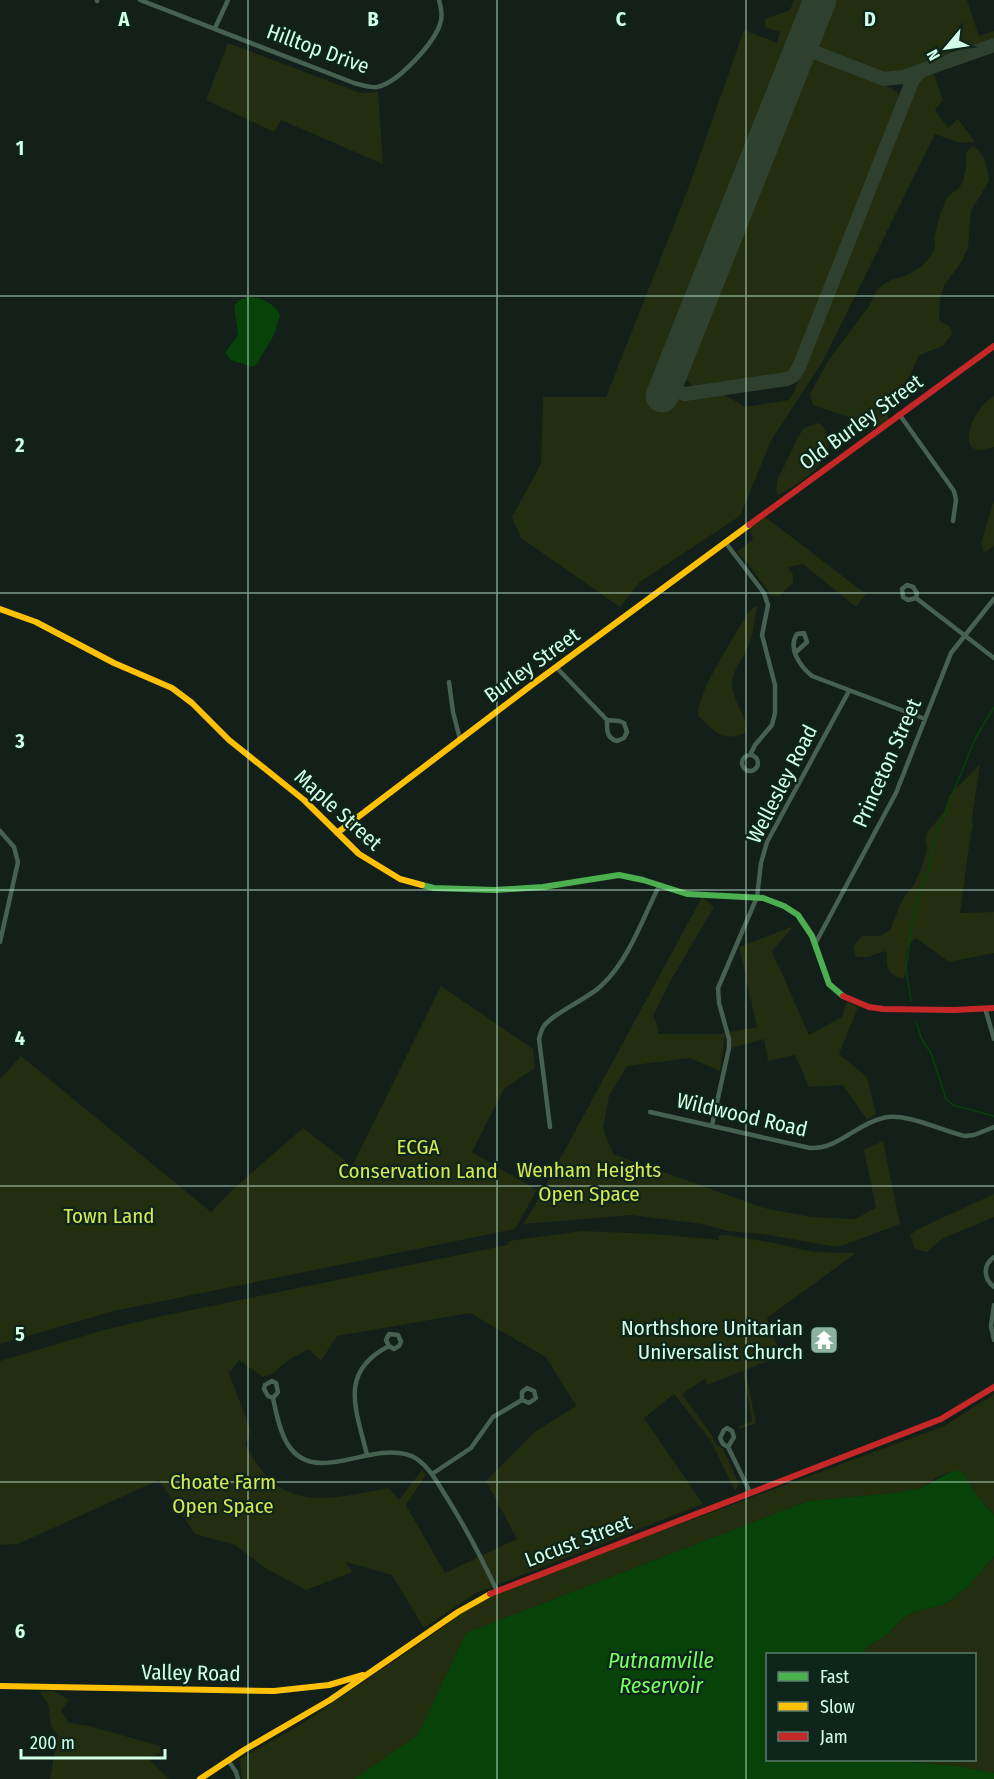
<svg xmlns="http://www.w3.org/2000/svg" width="994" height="1779" font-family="'Fira Sans Condensed',sans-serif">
	<rect width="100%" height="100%" fill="#131f19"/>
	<!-- green -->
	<path fill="#232d10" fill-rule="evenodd" d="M794,0H808L653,393L674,400L722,393L745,407L789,400L794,392L917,80L933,72L943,100L935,110L948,128L958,119L975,142L960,143L935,134L824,359L771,441L740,516L640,582L620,607L521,538L512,517L541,464L543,397H606L688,189L744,30L777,43L780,32L765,27V19L790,10Z
		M832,0H967L979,36L994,31V41L904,71L893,74L879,72L820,47L817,38Z
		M228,43L360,93L378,92L383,164L281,120L274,132L206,100Z
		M814,59L891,88L898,93L900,101L793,369L787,374L694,387L686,380L684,373L806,63Z
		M973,146C985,153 988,168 989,181L971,211L968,248L962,261L945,284L940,298L939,320L950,327L952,334L943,346L920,355C914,363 913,374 905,382C899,388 890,391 884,398L889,421L881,428L813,405L810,394L828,361L869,306L878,288L891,280L907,275L922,266L930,257L935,247L934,238L939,218L947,197L959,188L963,181L966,167V152Z
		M994,396V447C949,463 973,407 994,396Z
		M818,423L822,425L830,439C826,467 802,482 779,495L777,494L776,489L777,481L798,437L804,428Z
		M994,500V546L986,552L983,551L981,543Z
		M764,516L866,594L856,607L803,564L788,567L793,575V583L779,596L771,595L746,561L737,552L753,539L749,527Z
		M754,607H757C754,619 754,632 749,644C745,657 733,668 732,683C731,698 747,715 747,732C725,744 713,731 698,715C698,690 734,638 747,614Z
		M980,764L972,819L973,827L971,833L960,913L994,912V953L949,962L916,938C899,950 911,970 903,979C889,975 885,969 887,954L884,951L868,957H856L853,946L862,936H880L890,930L903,898L914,885L921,869L927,849L925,838L927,833L944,812L949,796Z
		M702,897L714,907L671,980L653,1016L658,1027V1034H725L720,1071L690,1058L627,1066L609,1096L603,1128L613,1154L764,1208L812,1217L855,1219L876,1208L864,1150L883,1141L900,1224L838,1247L762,1234L727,1231L703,1224L631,1215L523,1224L534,1207Z
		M794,926L772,951L809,1035L842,1017L847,1002L858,1007L839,1054L867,1077L876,1114L867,1120L843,1085L809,1087L795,1055L768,1061L764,1039L732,1048L730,1032L757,1027L739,947Z
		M441,986L533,1049L535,1068L504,1089L472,1152L537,1190L515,1229L114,1311L0,1344V1079L21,1056L211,1212L232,1190L303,1128L352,1166Z
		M994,1194V1217L942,1239L927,1252L915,1249L910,1235L918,1229Z
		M582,1231L654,1234L719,1240L718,1236L726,1235L774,1243L814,1252L856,1253L767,1318L781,1356L745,1370L756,1423L739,1429L738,1427L752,1421L743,1371L707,1385L705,1379L682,1394L713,1437L715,1444L723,1449L739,1484L735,1491L711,1441L674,1394L644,1418L703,1504L476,1593L424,1628L392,1575L346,1562L352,1572L306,1590L265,1568L235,1545L195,1534L159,1480L18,1544L0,1545V1361L104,1330L162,1316L507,1245L509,1241ZM470,1313L546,1357L576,1406L536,1431L486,1481L517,1539L445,1573L406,1505L426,1475L422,1470L399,1500L389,1488C324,1500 279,1514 245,1443L249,1438L250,1429L229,1373L239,1360L263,1377L272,1374L287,1361L309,1349L321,1361L337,1336Z
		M994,1394V1515L981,1501L961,1471H952L938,1477L921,1488L895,1493L808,1501L466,1633L419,1735L354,1779H242L240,1759L300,1725L438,1631L465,1610L497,1592L944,1426Z
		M994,1556V1773L958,1766L911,1762L905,1760H974V1654H862L867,1647L889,1633L904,1617L917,1611L943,1605L968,1587Z
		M54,1691L69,1700L61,1711L69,1723L89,1726L160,1746L161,1753L148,1758L169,1779H50L58,1736L51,1726L48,1704L40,1692Z"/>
	<!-- water -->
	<path fill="#074208" d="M246,297C261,297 273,302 280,315L275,333L257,364L252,367L231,360L225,353L238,335L234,306L238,301Z
		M952,1471H961L981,1501L994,1515V1556L968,1587L943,1605L917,1611L904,1617L889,1633L867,1647L862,1654H768V1760H905L911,1762L958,1766L994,1773V1779H354L418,1735L466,1633L808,1501L895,1493L921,1488Z"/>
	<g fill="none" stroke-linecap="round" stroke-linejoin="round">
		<!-- stream -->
		<path stroke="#074208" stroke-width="1.5" d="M911,1001L906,969L912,923L919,893L929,869L934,839L976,737L994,707
			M916,1021L922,1040L931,1053L946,1099L953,1105L994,1116"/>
		<!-- taxiway -->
		<path stroke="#2e402e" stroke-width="14" d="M801,47L884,79L903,77L920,71
			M670,377L675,391L685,394L787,379L793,376L799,367L913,79L922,70L929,68L994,45"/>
		<!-- runway -->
		<path stroke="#2e402e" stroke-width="33" d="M662,396L820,0"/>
		<!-- street -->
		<path stroke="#466051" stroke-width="4.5" d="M140,0L354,83C361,85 369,88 377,87C398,83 434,43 440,24C443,16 441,8 439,0
			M97,1V0
			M215,28L228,0
			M899,414L954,491L956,500L953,521
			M725,542L764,593L768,605L762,635L775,685V713L772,725L755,745L750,755
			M916,598L917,593L913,587L907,585L902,589L903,597L908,600L916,598L994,658
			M795,653L807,642L804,633L797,634C787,649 801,667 812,676L925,719
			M556,667L607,720L619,721L624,723L627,732L624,738L617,741C606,738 607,729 607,720
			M449,682L453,712L460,739
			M742 763a8 8 0 1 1 16 0a8 8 0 1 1-16 0Z
			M0,831L14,847L18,862L0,942
			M815,944L896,793L951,653L994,599
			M985,1008L994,1039
			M650,1112L810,1148C839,1149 856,1124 883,1118C907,1112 941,1131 965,1136L974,1135L994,1127
			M712,1125L729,1048V1039L719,1003L718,988L757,897L761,863L767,842L849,691
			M550,1127L539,1039C540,1035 541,1030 544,1026C552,1014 587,999 601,986C629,960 642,920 659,886
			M994,1257C983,1265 983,1278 994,1287
			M994,1305L991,1326L994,1340
			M273,1398L268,1396L264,1389L265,1385L272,1381L276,1383L278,1392L273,1398C279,1426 285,1464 323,1463C342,1463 362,1455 382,1453C393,1452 407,1452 417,1459C431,1469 438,1484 447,1498C466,1528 482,1559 497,1591
			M728,1447L723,1444L720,1438L724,1430L727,1428L732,1431L734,1437L728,1447L750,1492
			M367,1455C356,1409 338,1372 389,1346L394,1349L399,1346L401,1342L398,1335L389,1334L386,1340L389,1346
			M432,1474L471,1448L493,1417L522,1400L529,1403L536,1398L534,1391L527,1388L522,1392V1400
			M228,1760L236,1772L238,1779"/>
		<!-- fast -->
		<path stroke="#4caf50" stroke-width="6" d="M422,885L434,888L495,890L543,887L619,875L643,880L687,894L763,898L784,906L798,915L812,936L829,984L843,996"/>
		<!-- slow -->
		<path stroke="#ffc107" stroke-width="6" d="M0,609L36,622L114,663L172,688L192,703L229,740L304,800L359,854L400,879L422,885
			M337,833L533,684L749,525
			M0,1686L274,1691L329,1685L363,1675
			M200,1779L244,1750L330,1700L458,1612L490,1594"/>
		<!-- jam -->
		<path stroke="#c62828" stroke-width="6" d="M749,525L994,346
			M843,996L869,1007L883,1009L954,1010L994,1008
			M490,1594L941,1419L994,1387"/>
	</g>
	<!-- grid -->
	<path fill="none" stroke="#d1ffe7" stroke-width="1.5" stroke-opacity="0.55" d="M248,0V1779M497,0V1779M746,0V1779M0,296H994M0,593H994M0,890H994M0,1186H994M0,1482H994"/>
	<!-- icons -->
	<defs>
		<g id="temple-square" transform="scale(1.5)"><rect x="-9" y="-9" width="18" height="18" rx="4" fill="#8eb19f" stroke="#0d251a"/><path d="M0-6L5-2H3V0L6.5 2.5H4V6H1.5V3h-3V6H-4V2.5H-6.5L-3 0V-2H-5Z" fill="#fff"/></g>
	</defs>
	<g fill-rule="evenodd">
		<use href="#temple-square" x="824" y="1340"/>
	</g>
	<g text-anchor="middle" stroke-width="4.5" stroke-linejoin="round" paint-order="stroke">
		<!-- street labels -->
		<g font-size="21" fill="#d1ffe7" stroke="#0d251a">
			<text transform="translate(318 49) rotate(20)" y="7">Hilltop Drive</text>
			<text transform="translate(861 422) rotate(-36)" y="7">Old Burley Street</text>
			<text transform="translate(532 665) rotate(-36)" y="7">Burley Street</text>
			<text transform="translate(887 763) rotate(-66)" y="7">Princeton Street</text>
			<text transform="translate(782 784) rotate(-63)" y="7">Wellesley Road</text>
			<text transform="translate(338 810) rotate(42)" y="7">Maple Street</text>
			<text transform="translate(742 1115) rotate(13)" y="7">Wildwood Road</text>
			<text transform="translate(578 1541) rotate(-21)" y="7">Locust Street</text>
			<text transform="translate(191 1673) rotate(1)" y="7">Valley Road</text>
		</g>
		<!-- park labels -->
		<g font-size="21" fill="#d6e854" stroke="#0d251a">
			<text x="418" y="1154">ECGA<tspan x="418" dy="24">Conservation Land</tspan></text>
			<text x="589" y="1177">Wenham Heights<tspan x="589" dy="24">Open Space</tspan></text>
			<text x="109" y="1223">Town Land</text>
			<text x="223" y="1489">Choate Farm<tspan x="223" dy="24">Open Space</tspan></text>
		</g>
		<!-- poi labels -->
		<g font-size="21" fill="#d1ffe7" stroke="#0d251a" text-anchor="end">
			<text x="803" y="1335">Northshore Unitarian<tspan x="803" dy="24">Universalist Church</tspan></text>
		</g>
		<!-- water labels -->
		<g font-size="22" font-style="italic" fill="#79ff5f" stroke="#0d251a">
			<text x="661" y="1668">Putnamville<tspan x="661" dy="25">Reservoir</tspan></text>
		</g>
	</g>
	<g font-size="20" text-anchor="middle" font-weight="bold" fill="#d1ffe7" stroke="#0d251a" stroke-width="4.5" stroke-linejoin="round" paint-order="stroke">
		<text x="124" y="26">A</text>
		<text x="373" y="26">B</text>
		<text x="621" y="26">C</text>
		<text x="870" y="26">D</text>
		<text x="20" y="155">1</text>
		<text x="20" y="452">2</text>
		<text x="20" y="748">3</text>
		<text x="20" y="1045">4</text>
		<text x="20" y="1341">5</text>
		<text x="20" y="1638">6</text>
	</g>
	<!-- legend -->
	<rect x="766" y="1653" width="210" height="108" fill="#0d251a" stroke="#5b7c6c" stroke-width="1.5"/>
	<rect x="778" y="1672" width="30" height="9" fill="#4caf50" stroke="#5b7c6c" stroke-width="1.5"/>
	<text x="820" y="1683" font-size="18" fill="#d1ffe7">Fast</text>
	<rect x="778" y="1702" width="30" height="9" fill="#ffc107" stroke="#5b7c6c" stroke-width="1.5"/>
	<text x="820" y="1713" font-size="18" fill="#d1ffe7">Slow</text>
	<rect x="778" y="1732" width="30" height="9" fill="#c62828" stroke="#5b7c6c" stroke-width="1.5"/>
	<text x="820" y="1743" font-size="18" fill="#d1ffe7">Jam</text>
	<!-- north arrow -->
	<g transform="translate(946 48) rotate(241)" stroke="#0d251a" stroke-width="4.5" paint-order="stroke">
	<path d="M0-4.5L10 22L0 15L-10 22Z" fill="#d1ffe7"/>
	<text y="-9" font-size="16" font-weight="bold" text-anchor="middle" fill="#d1ffe7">N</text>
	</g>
	<!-- scale -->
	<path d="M21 1749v9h144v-9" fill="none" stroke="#d1ffe7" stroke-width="3"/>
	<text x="30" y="1749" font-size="18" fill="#d1ffe7" stroke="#0d251a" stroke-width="4.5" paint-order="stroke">200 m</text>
</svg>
